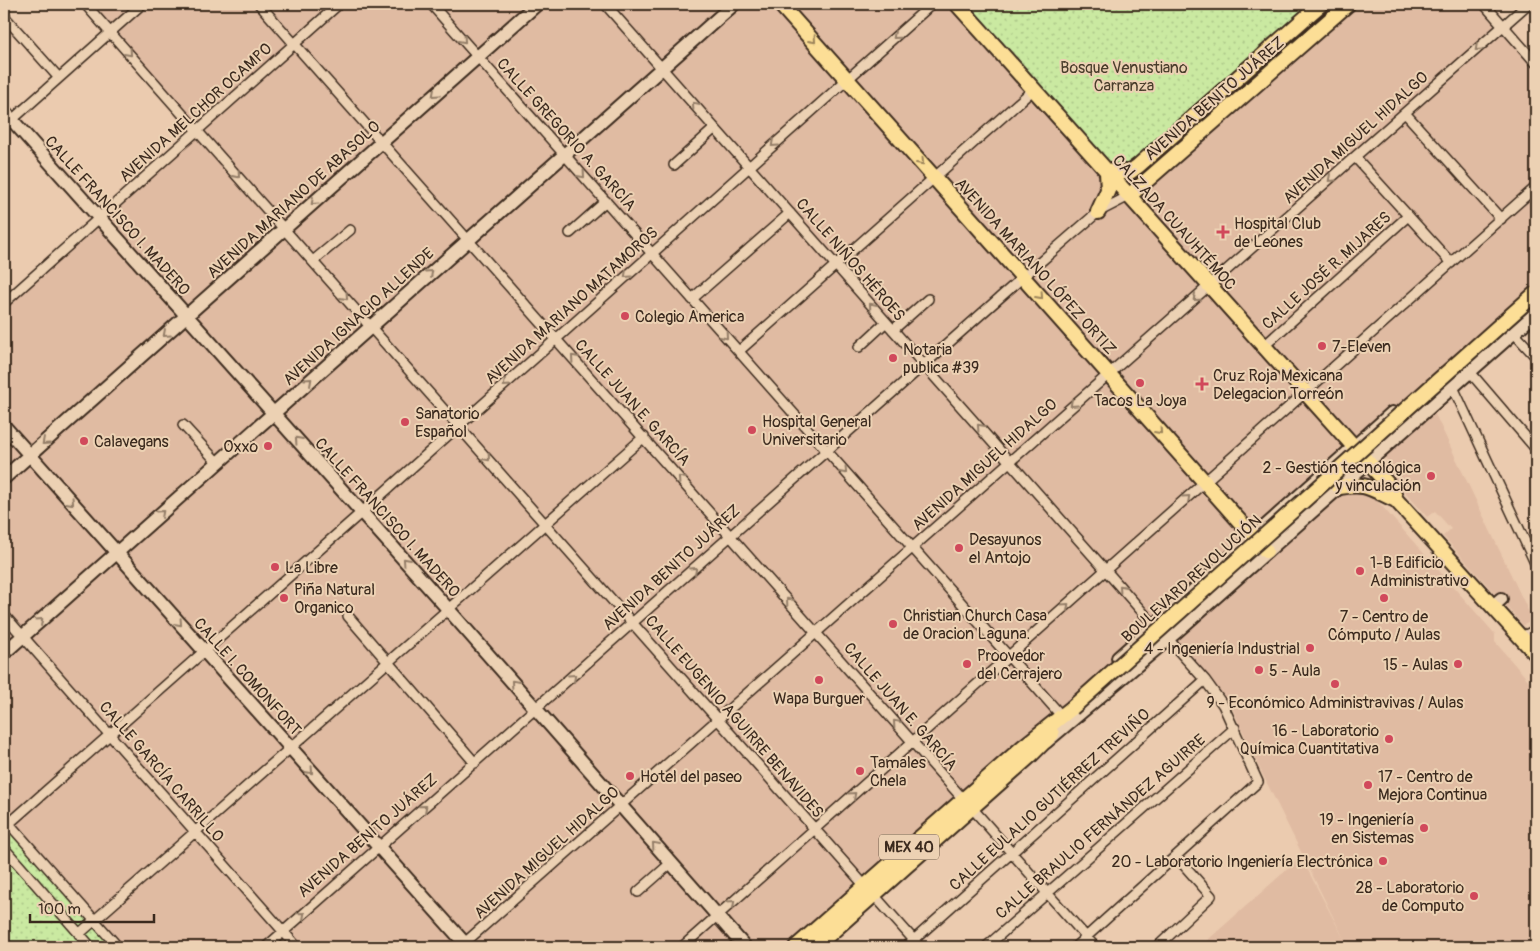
<svg xmlns="http://www.w3.org/2000/svg" width="1540" height="951" font-family="Pangolin,sans-serif">
	<defs>
		<pattern id="park-dots" width="8" height="8" patternUnits="userSpaceOnUse" patternTransform="scale(1.25)"><rect width="8" height="8" fill="#cae9a1"/><path d="M2 2h.1M6 6h.1" fill="none" stroke="#aec88a" stroke-width="1.8" stroke-linecap="round"/></pattern>
	</defs>
	<rect width="100%" height="100%" fill="#ebcbaf"/>
	<filter id="ink" filterUnits="userSpaceOnUse"><feTurbulence type="fractalNoise" baseFrequency=".02" numOctaves="2"/><feDisplacementMap in="SourceGraphic" scale="10" xChannelSelector="R" yChannelSelector="G"/><feConvolveMatrix kernelMatrix="1 2 1 2 8 2 1 2 1" color-interpolation-filters="sRGB"/></filter>
	<g filter="url(#ink)">
		<!-- built -->
		<path fill="#e0bba2" d="M87,4H1486L1536,61V287L798,947H4V305L200,131Z
			M1434,412L1533,621L1523,625L1443,536L1451,529L1435,511L1427,517L1385,469L1391,464L1383,456Z
			M1344,493H1361L1373,496L1495,634V642L1529,681L1536,683V947H1200L1301,857L1347,945L1260,769L1229,701L1176,639L1329,503Z"/>
		<!-- park -->
		<path fill="url(#park-dots)" stroke="#828a60" d="M962,4H1319L1140,159L1125,167L1105,166Z
			M9,827L89,919L80,927L93,925L114,947H4V832Z"/>
		<g fill="none" stroke-linecap="round" stroke-linejoin="round">
			<!-- street casing -->
			<g stroke="#3b2a1e" stroke-width="12">
				<path id="street" d="M85,4L865,886
					M259,4L963,799
					M431,4L1058,712
					M605,4L1154,625
					M1484,4L1536,63
					M4,16L59,78
					M1405,113L1501,219
					M4,127L142,4
					M1355,157L1451,263
					M674,165L715,128
					M570,233L606,201
					M313,261L350,230
					M692,299L790,213
					M4,303L339,4
					M893,330L928,299
					M1514,333L1536,357
					M859,347L886,322
					M1263,347L1408,216
					M739,351L1034,89
					M1470,372L1536,449
					M1453,387L1536,565
					M183,425L218,463
					M4,615L297,947
					M348,616L475,763
					M1521,637L1536,630
					M972,808L1095,947
					M4,818L118,947
					M4,828L362,512L932,4
					M4,848L91,947
					M638,892L671,863
					M874,895L920,947
					M79,934L644,437
					M266,947L1023,277L1098,212L1129,196
					M460,947L1528,4
					M682,947L1536,187
					M906,947L1205,680
					M986,947L1235,728
					M1075,947L1258,782L1223,705L1205,680L1168,639
					M1157,947L1211,896L1176,856"/>
			</g>
			<!-- secondary casing -->
			<g stroke="#3b2a1e" stroke-width="16">
				<path id="secondary" d="M4,111L448,609L745,947
					M4,426L468,947
					M4,478L537,4
					M1493,606L1501,599
					M4,653L734,4
					M1118,658L1392,413
					M1046,742L1175,633L1536,313"/>
			</g>
			<!-- primary casing -->
			<g stroke="#3b2a1e" stroke-width="18">
				<path id="primary" d="M780,4L1266,551
					M957,4L1392,489L1396,500L1536,654
					M1129,196L1348,4
					M1098,212L1108,190L1107,172H1130L1138,166L1321,4
					M1339,487C1369,482 1370,489 1396,500
					M796,947L1023,747L1072,708
					M815,947L1031,755L1052,734"/>
			</g>
			<!-- street -->
			<use href="#street" stroke="#ecd1b3" stroke-width="9"/>
			<!-- secondary -->
			<use href="#secondary" stroke="#ecd1b3" stroke-width="12"/>
			<!-- primary -->
			<use href="#primary" stroke="#fcde96" stroke-width="14"/>
			<!-- primary-bridge casing -->
			<g stroke="#3b2a1e" stroke-width="18" stroke-linecap="butt">
				<path id="primary-bridge" d="M1072,708L1536,293"/>
			</g>
			<!-- primary-bridge -->
			<use href="#primary-bridge" stroke="#fcde96" stroke-width="14"/>
		</g>
		<!-- one-way arrows -->
		<defs><path id="oneway-chevron" d="M-2-3.5L2.5 0L-2 3.5" fill="none" stroke-width="1.6" stroke-linecap="round" stroke-linejoin="round" transform="scale(1.25)"/></defs>
		<g stroke="#947e68">
			<use href="#oneway-chevron" transform="translate(896 36) rotate(139)"/>
			<use href="#oneway-chevron" transform="translate(463 40) rotate(48)"/>
			<use href="#oneway-chevron" transform="translate(1478 48) rotate(138)"/>
			<use href="#oneway-chevron" transform="translate(129 53) rotate(48)"/>
			<use href="#oneway-chevron" transform="translate(435 94) rotate(138)"/>
			<use href="#oneway-chevron" transform="translate(695 105) rotate(-131)"/>
			<use href="#oneway-chevron" transform="translate(774 144) rotate(138)"/>
			<use href="#oneway-chevron" transform="translate(237 175) rotate(49)"/>
			<use href="#oneway-chevron" transform="translate(582 175) rotate(48)"/>
			<use href="#oneway-chevron" transform="translate(1331 179) rotate(138)"/>
			<use href="#oneway-chevron" transform="translate(314 202) rotate(138)"/>
			<use href="#oneway-chevron" transform="translate(430 273) rotate(-42)"/>
			<use href="#oneway-chevron" transform="translate(627 275) rotate(138)"/>
			<use href="#oneway-chevron" transform="translate(345 297) rotate(48)"/>
			<use href="#oneway-chevron" transform="translate(1196 298) rotate(139)"/>
			<use href="#oneway-chevron" transform="translate(872 306) rotate(-131)"/>
			<use href="#oneway-chevron" transform="translate(166 334) rotate(138)"/>
			<use href="#oneway-chevron" transform="translate(725 336) rotate(49)"/>
			<use href="#oneway-chevron" transform="translate(574 358) rotate(-132)"/>
			<use href="#oneway-chevron" transform="translate(309 381) rotate(-42)"/>
			<use href="#oneway-chevron" transform="translate(506 384) rotate(138)"/>
			<use href="#oneway-chevron" transform="translate(1073 404) rotate(138)"/>
			<use href="#oneway-chevron" transform="translate(980 427) rotate(-132)"/>
			<use href="#oneway-chevron" transform="translate(298 440) rotate(-132)"/>
			<use href="#oneway-chevron" transform="translate(45 442) rotate(138)"/>
			<use href="#oneway-chevron" transform="translate(487 458) rotate(49)"/>
			<use href="#oneway-chevron" transform="translate(844 471) rotate(48)"/>
			<use href="#oneway-chevron" transform="translate(681 479) rotate(-132)"/>
			<use href="#oneway-chevron" transform="translate(1187 498) rotate(-42)"/>
			<use href="#oneway-chevron" transform="translate(71 502) rotate(48)"/>
			<use href="#oneway-chevron" transform="translate(161 513) rotate(-42)"/>
			<use href="#oneway-chevron" transform="translate(406 561) rotate(-132)"/>
			<use href="#oneway-chevron" transform="translate(694 570) rotate(-42)"/>
			<use href="#oneway-chevron" transform="translate(1122 588) rotate(-132)"/>
			<use href="#oneway-chevron" transform="translate(789 601) rotate(-131)"/>
			<use href="#oneway-chevron" transform="translate(1066 606) rotate(-42)"/>
			<use href="#oneway-chevron" transform="translate(40 621) rotate(-42)"/>
			<use href="#oneway-chevron" transform="translate(179 623) rotate(48)"/>
			<use href="#oneway-chevron" transform="translate(573 677) rotate(-42)"/>
			<use href="#oneway-chevron" transform="translate(514 683) rotate(-131)"/>
			<use href="#oneway-chevron" transform="translate(896 723) rotate(-131)"/>
			<use href="#oneway-chevron" transform="translate(310 771) rotate(48)"/>
			<use href="#oneway-chevron" transform="translate(853 795) rotate(-42)"/>
			<use href="#oneway-chevron" transform="translate(424 808) rotate(-41)"/>
			<use href="#oneway-chevron" transform="translate(655 845) rotate(-131)"/>
			<use href="#oneway-chevron" transform="translate(732 903) rotate(-42)"/>
			<use href="#oneway-chevron" transform="translate(302 915) rotate(-41)"/>
		</g>
		<g stroke="#9c845a">
			<use href="#oneway-chevron" transform="translate(813 40) rotate(48)"/>
			<use href="#oneway-chevron" transform="translate(921 162) rotate(48)"/>
			<use href="#oneway-chevron" transform="translate(1040 296) rotate(48)"/>
			<use href="#oneway-chevron" transform="translate(1159 431) rotate(48)"/>
		</g>
	</g>
	<!-- markers -->
	<g fill="#d1495b" stroke="#ecd1b3" stroke-width="2">
		<path d="M1220.5 224.5h5v5h5v5h-5v5h-5v-5h-5v-5h5z"/>
		<circle cx="625" cy="316" r="5"/>
		<circle cx="1322" cy="346" r="5"/>
		<circle cx="893" cy="358" r="5"/>
		<circle cx="1140" cy="383" r="5"/>
		<path d="M1199.5 376.5h5v5h5v5h-5v5h-5v-5h-5v-5h5z"/>
		<circle cx="405" cy="422" r="5"/>
		<circle cx="752" cy="430" r="5"/>
		<circle cx="84" cy="441" r="5"/>
		<circle cx="268" cy="446" r="5"/>
		<circle cx="1431" cy="476" r="5"/>
		<circle cx="959" cy="548" r="5"/>
		<circle cx="275" cy="567" r="5"/>
		<circle cx="1360" cy="571" r="5"/>
		<circle cx="284" cy="598" r="5"/>
		<circle cx="1384" cy="598" r="5"/>
		<circle cx="893" cy="624" r="5"/>
		<circle cx="1310" cy="648" r="5"/>
		<circle cx="967" cy="664" r="5"/>
		<circle cx="1458" cy="664" r="5"/>
		<circle cx="1259" cy="670" r="5"/>
		<circle cx="819" cy="680" r="5"/>
		<circle cx="1335" cy="684" r="5"/>
		<circle cx="1389" cy="739" r="5"/>
		<circle cx="860" cy="771" r="5"/>
		<circle cx="630" cy="776" r="5"/>
		<circle cx="1368" cy="785" r="5"/>
		<circle cx="1424" cy="828" r="5"/>
		<circle cx="1383" cy="861" r="5"/>
		<circle cx="1474" cy="896" r="5"/>
	</g>
	<g text-anchor="middle" stroke-width="4" stroke-linejoin="round" paint-order="stroke">
		<!-- shield labels -->
		<rect fill="#ecd1b3" stroke="#705c4b" stroke-width="1" x="879" y="834.5" width="60" height="25" rx="4"/>
		<g font-size="15" font-weight="bold" fill="#3b2a1e">
			<text x="909" y="852">MEX 40</text>
		</g>
		<!-- park labels -->
		<g font-size="16" fill="#493d2b" stroke="#ecd1b3">
			<text x="1124" y="73">Bosque Venustiano<tspan x="1124" dy="18">Carranza</tspan></text>
		</g>
		<!-- street labels -->
		<g font-size="16" fill="#3b2a1e" stroke="#ecd1b3">
			<text transform="translate(1214 98) rotate(-41)" y="6">AVENIDA BENITO JUÁREZ</text>
			<text transform="translate(195 112) rotate(-42)" y="6">AVENIDA MELCHOR OCAMPO</text>
			<text transform="translate(567 134) rotate(48)" y="6">CALLE GREGORIO A. GARCÍA</text>
			<text transform="translate(1355 137) rotate(-42)" y="6">AVENIDA MIGUEL HIDALGO</text>
			<text transform="translate(293 199) rotate(-42)" y="6">AVENIDA MARIANO DE ABASOLO</text>
			<text transform="translate(118 215) rotate(48)" y="6">CALLE FRANCISCO I. MADERO</text>
			<text transform="translate(1175 222) rotate(48)" y="6">CALZADA CUAUHTÉMOC</text>
			<text transform="translate(851 259) rotate(49)" y="6">CALLE NIÑOS HÉROES</text>
			<text transform="translate(1036 266) rotate(48)" y="6">AVENIDA MARIANO LÓPEZ ORTIZ</text>
			<text transform="translate(1326 270) rotate(-42)" y="6">CALLE JOSÉ R. MIJARES</text>
			<text transform="translate(571 305) rotate(-42)" y="6">AVENIDA MARIANO MATAMOROS</text>
			<text transform="translate(358 316) rotate(-42)" y="6">AVENIDA IGNACIO ALLENDE</text>
			<text transform="translate(633 402) rotate(48)" y="6">CALLE JUAN E. GARCÍA</text>
			<text transform="translate(984 464) rotate(-42)" y="6">AVENIDA MIGUEL HIDALGO</text>
			<text transform="translate(388 517) rotate(48)" y="6">CALLE FRANCISCO I. MADERO</text>
			<text transform="translate(671 567) rotate(-42)" y="6">AVENIDA BENITO JUÁREZ</text>
			<text transform="translate(1191 578) rotate(-42)" y="6">BOULEVARD REVOLUCIÓN</text>
			<text transform="translate(248 676) rotate(48)" y="6">CALLE I. COMONFORT</text>
			<text transform="translate(901 706) rotate(49)" y="6">CALLE JUAN E. GARCÍA</text>
			<text transform="translate(735 716) rotate(49)" y="6">CALLE EUGENIO AGUIRRE BENAVIDES</text>
			<text transform="translate(162 771) rotate(49)" y="6">CALLE GARCÍA CARRILLO</text>
			<text transform="translate(1049 799) rotate(-42)" y="6">CALLE EULALIO GUTIÉRREZ TREVIÑO</text>
			<text transform="translate(1100 826) rotate(-41)" y="6">CALLE BRAULIO FERNÁNDEZ AGUIRRE</text>
			<text transform="translate(367 835) rotate(-41)" y="6">AVENIDA BENITO JUÁREZ</text>
			<text transform="translate(546 852) rotate(-42)" y="6">AVENIDA MIGUEL HIDALGO</text>
		</g>
		<!-- poi labels -->
		<g font-size="16" fill="#3b2a1e" stroke="#ecd1b3" text-anchor="start">
			<text x="1234" y="229">Hospital Club<tspan x="1234" dy="18">de Leones</tspan></text>
			<text x="635" y="322">Colegio America</text>
			<text x="1332" y="352">7-Eleven</text>
			<text x="903" y="355">Notaria<tspan x="903" dy="18">publica #39</tspan></text>
			<text x="1213" y="381">Cruz Roja Mexicana<tspan x="1213" dy="18">Delegacion Torreón</tspan></text>
			<text x="1140" y="406" text-anchor="middle">Tacos La Joya</text>
			<text x="415" y="419">Sanatorio<tspan x="415" dy="18">Español</tspan></text>
			<text x="762" y="427">Hospital General<tspan x="762" dy="18">Universitario</tspan></text>
			<text x="94" y="447">Calavegans</text>
			<text x="258" y="452" text-anchor="end">Oxxo</text>
			<text x="1421" y="473" text-anchor="end">2 - Gestión tecnológica<tspan x="1421" dy="18">y vinculación</tspan></text>
			<text x="969" y="545">Desayunos<tspan x="969" dy="18">el Antojo</tspan></text>
			<text x="1370" y="568">1-B Edificio<tspan x="1370" dy="18">Administrativo</tspan></text>
			<text x="285" y="573">La Libre</text>
			<text x="294" y="595">Piña Natural<tspan x="294" dy="18">Organico</tspan></text>
			<text x="903" y="621">Christian Church Casa<tspan x="903" dy="18">de Oracion Laguna.</tspan></text>
			<text x="1384" y="622" text-anchor="middle">7 - Centro de<tspan x="1384" dy="18">Cómputo / Aulas</tspan></text>
			<text x="1300" y="654" text-anchor="end">4 - Ingeniería Industrial</text>
			<text x="977" y="661">Proovedor<tspan x="977" dy="18">del Cerrajero</tspan></text>
			<text x="1448" y="670" text-anchor="end">15 - Aulas</text>
			<text x="1269" y="676">5 - Aula</text>
			<text x="819" y="704" text-anchor="middle">Wapa Burguer</text>
			<text x="1335" y="708" text-anchor="middle">9 - Económico Administravivas / Aulas</text>
			<text x="1379" y="736" text-anchor="end">16 - Laboratorio<tspan x="1379" dy="18">Química Cuantitativa</tspan></text>
			<text x="870" y="768">Tamales<tspan x="870" dy="18">Chela</tspan></text>
			<text x="640" y="782">Hotel del paseo</text>
			<text x="1378" y="782">17 - Centro de<tspan x="1378" dy="18">Mejora Continua</tspan></text>
			<text x="1414" y="825" text-anchor="end">19 - Ingeniería<tspan x="1414" dy="18">en Sistemas</tspan></text>
			<text x="1373" y="867" text-anchor="end">20 - Laboratorio Ingeniería Electrónica</text>
			<text x="1464" y="893" text-anchor="end">28 - Laboratorio<tspan x="1464" dy="18">de Computo</tspan></text>
		</g>
	</g>
	<!-- margin -->
	<rect width="1540" height="951" fill="none" stroke="#ecd1b3" stroke-width="20"/>
	<rect x="10" y="10" width="1520" height="931" fill="none" stroke="#3b2a1e" stroke-width="2" filter="url(#ink)"/>
	<!-- scale -->
	<path d="M30 914v8h124v-8" fill="none" stroke="#3b2a1e" stroke-width="2.5"/>
	<text x="38" y="914" font-size="15" fill="#3b2a1e" stroke="#ecd1b3" stroke-width="4" paint-order="stroke">100 m</text>
</svg>
